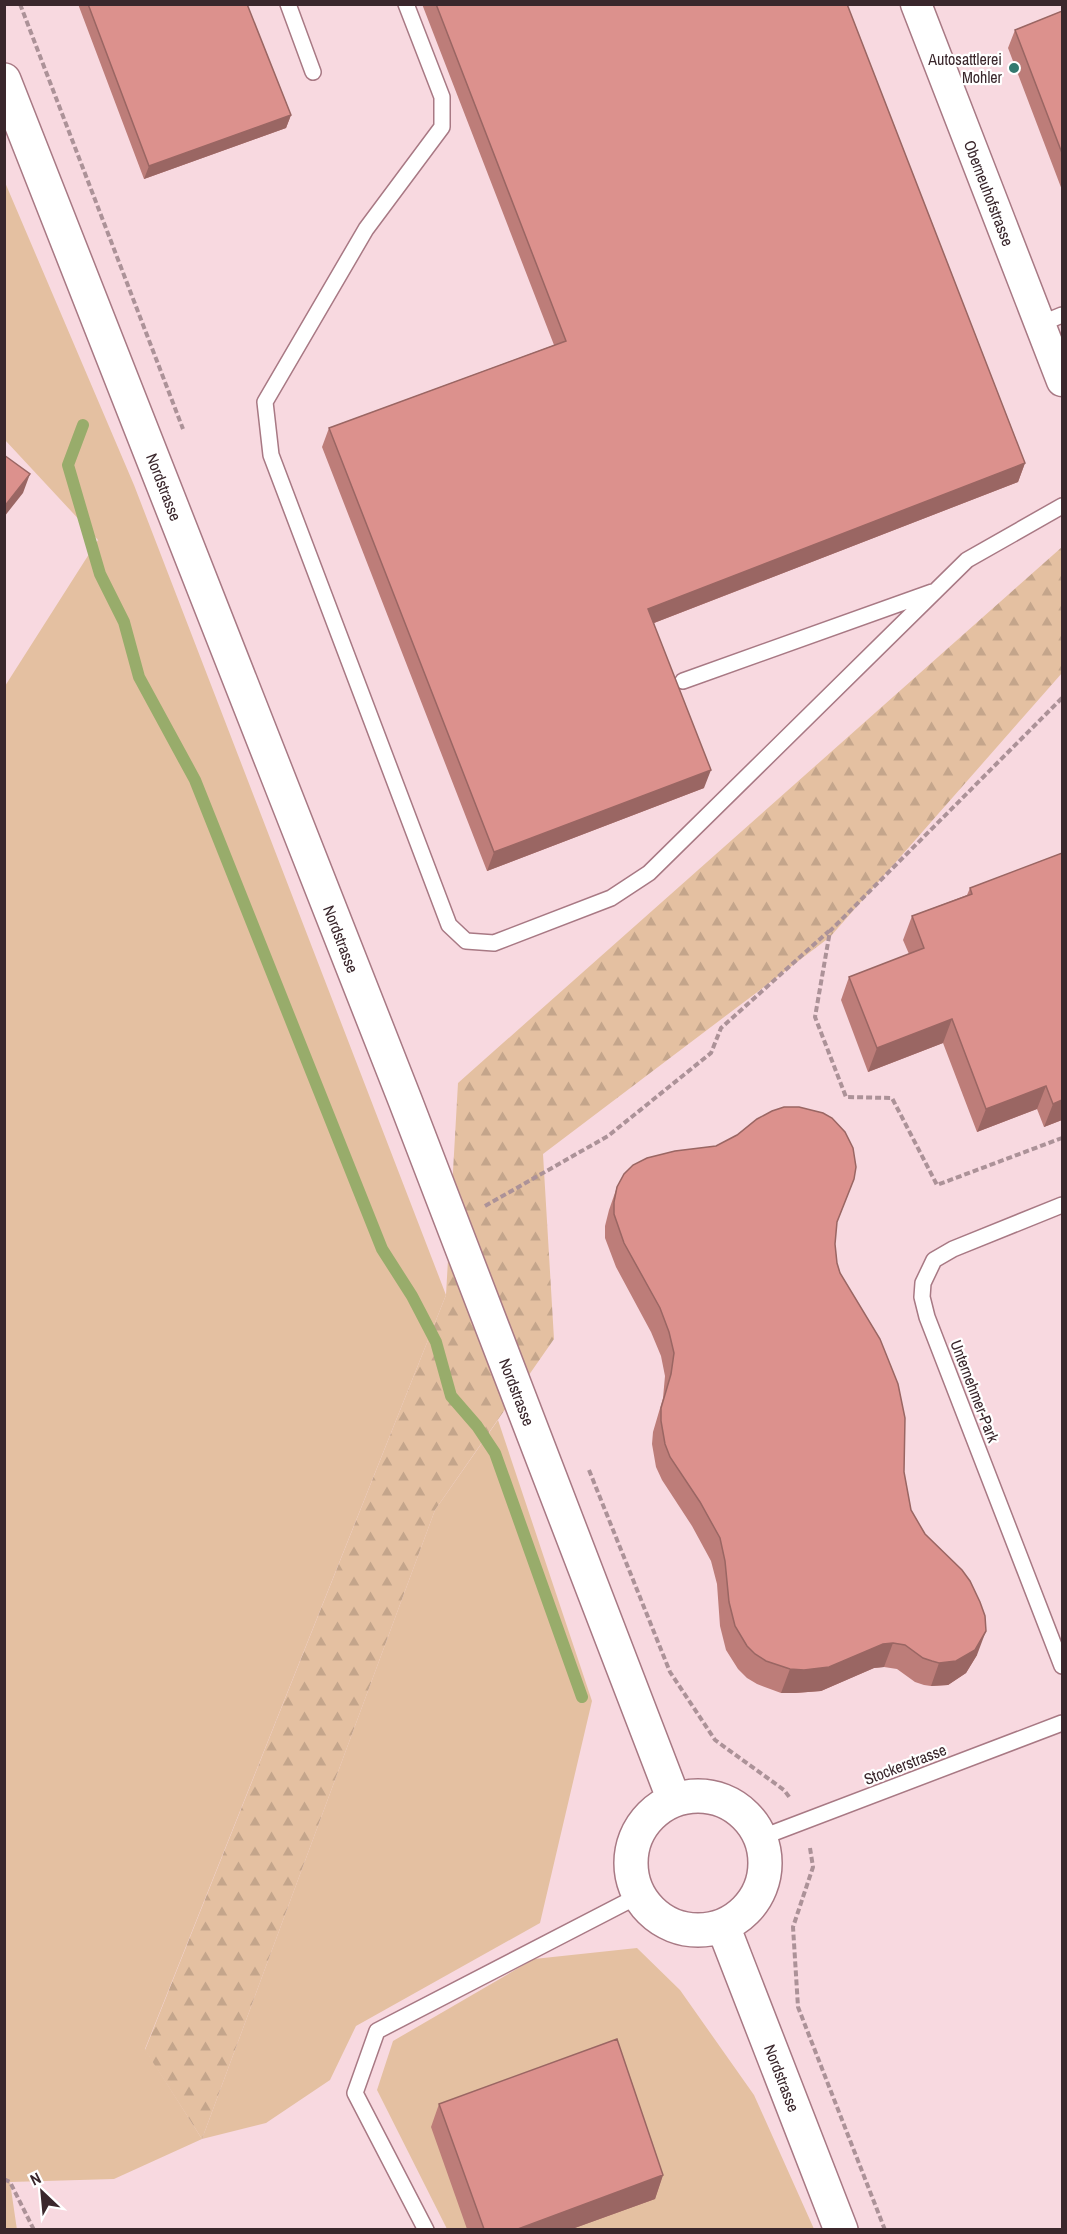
<svg xmlns="http://www.w3.org/2000/svg" width="1067" height="2234" font-family="'Archivo Narrow',sans-serif">
	<defs>
		<pattern id="forest-firs" width="22" height="20" patternUnits="userSpaceOnUse" patternTransform="scale(1.5)"><rect width="22" height="20" fill="#e4c0a1"/><path d="M5 1l3.5 6h-7zM16 11l3.5 6h-7z" fill="#c4a58b"/></pattern>
	</defs>
	<rect width="100%" height="100%" fill="#f8d9e0"/>
	<!-- grass -->
	<path fill="#e4c0a1" d="M4,180L134,485L446,1295L145,2049L202,2139L435,1510L498,1420L592,1701L540,1923L356,2026L330,2080L266,2123L202,2139L114,2179L10,2182L17,2230L4,2229L5,686L98,540L5,440Z
		M637,1948L680,1990L754,2095L814,2229H447L377,2090L393,2041L534,1959Z"/>
	<!-- forest -->
	<path fill="url(#forest-firs)" d="M1062,547V673L830,937L543,1154L554,1339L435,1510L202,2139L145,2050L446,1295L458,1083Z"/>
	<g fill="none" stroke-linecap="round" stroke-linejoin="round">
		<!-- stream -->
		<path stroke="#98ac6b" stroke-width="12" d="M83,425L68,465L100,574L124,622L139,677L195,780L382,1249L412,1296L436,1342L451,1396L477,1426L495,1453L582,1697"/>
		<!-- service casing -->
		<g stroke="#a87984" stroke-width="18">
			<path id="service" d="M288,4L313,72
				M406,4L442,97V127L366,229L265,402L271,455L449,925L466,941L494,943L611,898L649,873L967,560L1062,506
				M1040,324L1062,315
				M683,681L932,592
				M1062,1205L953,1249L934,1260L923,1283L922,1297L927,1317L1062,1666
				M760,1838L1062,1723
				M426,2230L355,2093L377,2031L638,1896"/>
		</g>
		<!-- minor casing -->
		<g stroke="#a87984" stroke-width="33">
			<path id="minor" d="M916,4L1062,381"/>
		</g>
		<!-- primary casing -->
		<g stroke="#a87984" stroke-width="36">
			<path id="primary" d="M4,80L405,1100L674,1800
				M631 1863a67 67 0 1 1 134 0a67 67 0 1 1-134 0Z
				M723,1926L841,2230"/>
		</g>
		<!-- path -->
		<path stroke="#ac9298" stroke-width="4" stroke-dasharray="6 3" stroke-linecap="butt" d="M20,4L183,429
			M1062,698L830,931L815,1017L846,1097L892,1098L937,1185L1062,1138
			M485,1206L608,1136L711,1053L721,1028L829,931
			M589,1470L670,1672L715,1740L784,1790L790,1798
			M810,1848L813,1867L793,1927L798,2007L885,2230
			M4,2179L10,2182L34,2230"/>
		<!-- service -->
		<use href="#service" stroke="#fff" stroke-width="15"/>
		<!-- minor -->
		<use href="#minor" stroke="#fff" stroke-width="30"/>
		<!-- primary -->
		<use href="#primary" stroke="#fff" stroke-width="33"/>
	</g>
	<!-- wall -->
	<path fill="#bd7d79" d="M78,4H247L291,115L286,128L144,179Z
		M422,4H847L1025,463L1018,482L654,623L704,788L487,871L322,447L329,428L554,345Z
		M1062,11V190L1008,48L1015,30Z
		M1062,853V1120L1044,1127L1037,1109L977,1132L943,1043L868,1072L841,1000L849,977L909,954L903,940L912,916L967,895L970,888Z
		M854,1179L836,1225L835,1244L837,1263L904,1472L911,1510L977,1655L966,1673L948,1685L931,1686L924,1685L915,1682L897,1669L884,1667L874,1668L821,1691L795,1693H781L757,1684L747,1678L738,1669L726,1650L720,1626L717,1584L711,1561L692,1526L662,1480L656,1467L652,1444L653,1432L663,1398L665,1376L661,1356L651,1332L616,1267L605,1238V1226L609,1210L617,1187Z
		M439,2104L663,2175L655,2199L572,2229H467L431,2127Z"/>
	<!-- shaded-wall -->
	<path fill="#9a6663" d="M291,115L286,128L144,179L149,166Z
		M1025,463L1018,482L641,628L648,609Z
		M30,474L23,493L4,517V507Z
		M711,770L704,788L487,871L494,852Z
		M952,1019L943,1043L868,1072L877,1048Z
		M1046,1086L1037,1109L977,1132L986,1109Z
		M1062,1100V1120L1044,1127L1053,1104Z
		M986,1631L977,1655L966,1673L948,1685L931,1686L939,1663Z
		M893,1643L884,1667L874,1668L821,1691L795,1693H781L790,1669L883,1644Z
		M663,2175L655,2199L572,2229H518Z"/>
	<!-- building -->
	<path fill="#dc918d" stroke="#9a6663" stroke-width="1.5" d="M88,4H247L291,115L149,166Z
		M436,4H847L1025,463L648,609L711,770L494,852L329,428L566,341Z
		M1062,11V153L1015,30Z
		M4,455L30,474L4,507Z
		M1062,853V1100L1053,1104L1046,1086L986,1109L952,1019L877,1048L849,977L924,948L912,916L972,894L970,888Z
		M784,1107H799L823,1113L832,1118L845,1132L853,1148L856,1167L854,1179L837,1222L835,1244L837,1263L840,1273L880,1339L898,1384L905,1418L904,1472L911,1510L925,1534L962,1570L970,1581L980,1602L985,1616L986,1631L975,1650L956,1661L939,1663L932,1661L923,1658L905,1645L893,1643L883,1644L829,1667L804,1670L790,1669L766,1661L755,1654L747,1646L735,1626L729,1602L725,1561L720,1538L700,1502L670,1457L665,1444L661,1421V1408L671,1374L674,1353L669,1332L660,1308L624,1243L614,1214V1202L617,1187L624,1174L633,1165L647,1158L675,1151L716,1146L737,1135L757,1119L772,1111Z
		M617,2039L663,2175L518,2229H484L439,2104Z"/>
	<!-- markers -->
	<circle fill="#33796f" stroke="#fff" stroke-width="2" cx="1014" cy="68" r="6"/>
	<g text-anchor="middle" stroke-width="4.5" stroke-linejoin="round" paint-order="stroke">
		<!-- poi labels -->
		<g font-size="16" fill="#3a272c" stroke="#fff" text-anchor="end">
			<text x="1002" y="65">Autosattlerei<tspan x="1002" dy="18">Mohler</tspan></text>
		</g>
		<!-- street labels -->
		<g font-size="16" fill="#3a272c" stroke="#fff">
			<text transform="translate(989 193) rotate(69)" y="6">Oberneuhofstrasse</text>
			<text transform="translate(164 487) rotate(69)" y="6">Nordstrasse</text>
			<text transform="translate(341 939) rotate(69)" y="6">Nordstrasse</text>
			<text transform="translate(975 1391) rotate(69)" y="6">Unternehmer-Park</text>
			<text transform="translate(517 1392) rotate(69)" y="6">Nordstrasse</text>
			<text transform="translate(905 1764) rotate(-21)" y="6">Stockerstrasse</text>
			<text transform="translate(782 2078) rotate(69)" y="6">Nordstrasse</text>
		</g>
	</g>
	<!-- border -->
	<rect width="1067" height="2234" fill="none" stroke="#3a272c" stroke-width="12"/>
	<!-- north arrow -->
	<g transform="translate(42 2192) rotate(334)" stroke="#ffffff" stroke-width="4.5" paint-order="stroke">
	<path d="M0-4.5L10 22L0 15L-10 22Z" fill="#3a272c"/>
	<text y="-9" font-size="16" font-weight="bold" text-anchor="middle" fill="#3a272c">N</text>
	</g>
</svg>
